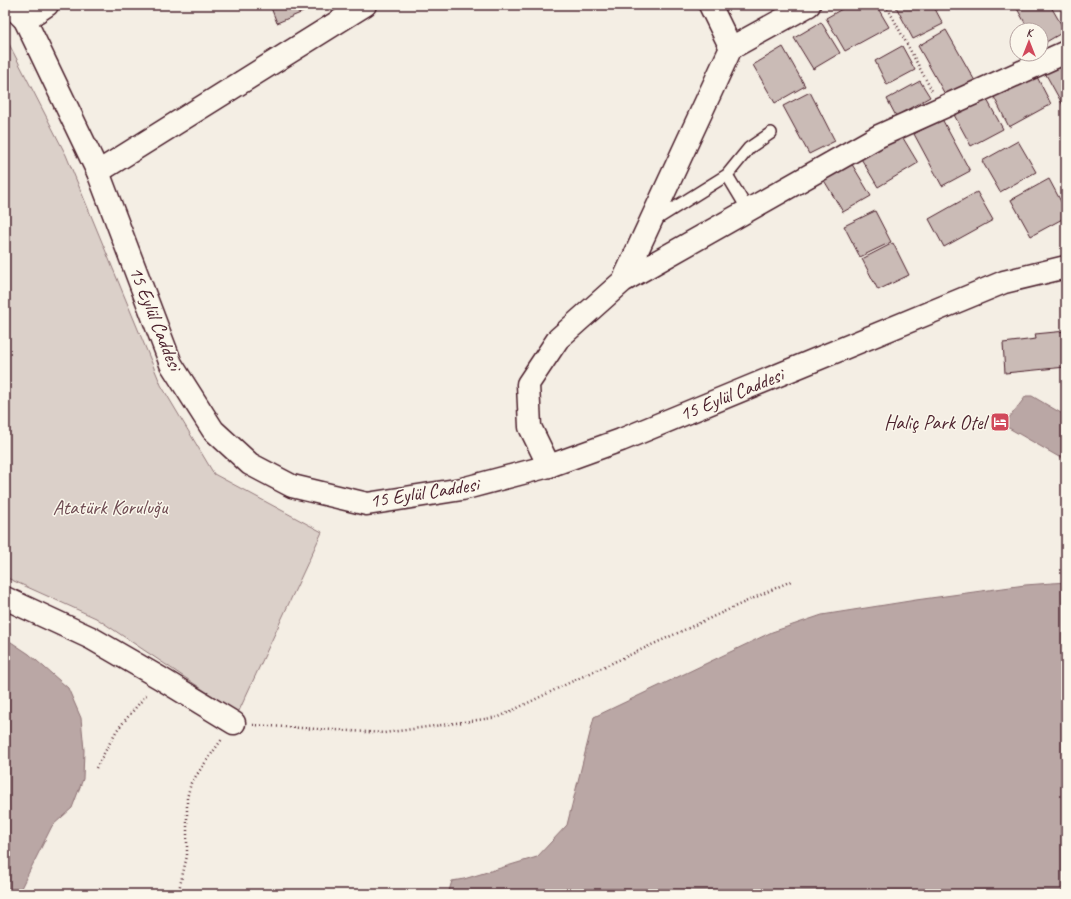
<svg xmlns="http://www.w3.org/2000/svg" width="1071" height="899" font-family="Caveat,sans-serif">
	<rect width="100%" height="100%" fill="#f4eee4"/>
	<filter id="ink" filterUnits="userSpaceOnUse"><feTurbulence type="fractalNoise" baseFrequency=".025" numOctaves="2"/><feDisplacementMap in="SourceGraphic" scale="8" xChannelSelector="R" yChannelSelector="G"/><feConvolveMatrix kernelMatrix="1 2 1 2 8 2 1 2 1" color-interpolation-filters="sRGB"/></filter>
	<g filter="url(#ink)">
		<!-- green -->
		<path fill="#dbd0c9" stroke="#92787a" d="M5,40L9,44L66,155L161,385L214,474L322,532L238,713L96,618L5,577Z"/>
		<!-- water -->
		<path fill="#baa7a5" stroke="#8d7174" d="M1026,396H1032L1066,416V457H1059L1007,427L1006,422Z
			M1066,582V894H448L452,881L464,879L537,857L567,825L594,717L772,632L822,615L916,600L1025,585Z
			M5,638L29,654L68,688L81,718L84,750L83,779L72,808L52,826L18,894H5Z"/>
		<!-- building -->
		<path fill="#cabbb6" stroke="#4a1f2b" d="M270,5H316L317,6L277,23Z
			M849,5H876L889,27L845,51L826,18Z
			M895,5H933L943,24L913,39Z
			M1015,5H1050L1065,31L1041,45V30H1029Z
			M821,22L840,53L813,69L794,38Z
			M946,30L975,81L946,96L918,46Z
			M902,46L915,70L887,85L875,61Z
			M783,47L805,86L775,103L753,65Z
			M1066,59V108L1065,109L1044,71Z
			M1034,71L1051,104L1009,127L992,93Z
			M920,81L930,97L896,116L887,99Z
			M810,92L835,141L809,154L783,106Z
			M985,96L1003,129L971,146L953,113Z
			M942,119L970,171L942,186L914,134Z
			M900,133L918,163L878,187L860,157Z
			M1018,141L1036,172L1000,192L982,161Z
			M850,161L871,196L843,212L822,177Z
			M1049,179L1066,211V217L1031,236L1011,200Z
			M977,192L993,220L944,247L929,219Z
			M875,211L891,242L860,257L844,226Z
			M893,243L909,275L878,290L862,259Z
			M1066,331V367L1005,373L1003,343L1036,339L1035,334Z"/>
		<g fill="none" stroke-linecap="round" stroke-linejoin="round">
			<!-- service casing -->
			<g stroke="#4a1f2b" stroke-width="14">
				<path id="service" d="M727,175L748,210
					M655,220L727,175L749,148L771,133"/>
			</g>
			<!-- minor casing -->
			<g stroke="#4a1f2b" stroke-width="25">
				<path id="minor" d="M710,5L731,48
					M25,20L47,5
					M98,172L365,5
					M623,281L731,48L809,5
					M549,466L530,427L528,384L558,339L623,281L879,136L1066,52"/>
			</g>
			<!-- tertiary casing -->
			<g stroke="#4a1f2b" stroke-width="25">
				<path id="tertiary" d="M5,598L91,638L160,678L234,723"/>
			</g>
			<!-- primary casing -->
			<g stroke="#4a1f2b" stroke-width="25">
				<path id="primary" d="M10,5L25,20L98,172L171,364L213,430L250,464L292,486L367,504L462,489L549,466L621,440L1004,282L1066,267"/>
			</g>
			<!-- path -->
			<path stroke="#4a1f2b" stroke-width="2.5" stroke-dasharray="1 3" stroke-linecap="butt" d="M886,5L932,91
				M253,725L384,733L499,717L575,680L791,581
				M96,768L117,730L147,694
				M178,894L187,856V798L191,783L222,739"/>
			<!-- service -->
			<use href="#service" stroke="#fbf7ec" stroke-width="11"/>
			<!-- minor -->
			<use href="#minor" stroke="#fbf7ec" stroke-width="22"/>
			<!-- tertiary -->
			<use href="#tertiary" stroke="#fbf7ec" stroke-width="22"/>
			<!-- primary -->
			<use href="#primary" stroke="#fbf7ec" stroke-width="22"/>
		</g>
	</g>
	<!-- icons -->
	<defs>
		<g id="hotel-square" transform="scale(1)"><rect x="-9" y="-9" width="18" height="18" rx="4" fill="#d1495b" stroke="#fbf7ec"/><path d="M-6-4.5h1.5V1H6V5H4.5V3h-9V5H-6ZM-4 0a1.8 1.8 0 1 1 3.6 0ZM.5 0V-2.5h3Q6-2.5 6 0Z" fill="#fff"/></g>
	</defs>
	<g fill-rule="evenodd">
		<use href="#hotel-square" x="1000" y="422"/>
	</g>
	<g text-anchor="middle" stroke-width="3" stroke-linejoin="round" paint-order="stroke">
		<!-- street labels -->
		<g font-size="20" fill="#4a1f2b" stroke="#fbf7ec">
			<text transform="translate(156 318) rotate(68)" y="7">15 Eylül Caddesi</text>
			<text transform="translate(731 394) rotate(-22)" y="7">15 Eylül Caddesi</text>
			<text transform="translate(424 492) rotate(-9)" y="7">15 Eylül Caddesi</text>
		</g>
		<!-- poi labels -->
		<g font-size="20" fill="#4a1f2b" stroke="#fbf7ec" text-anchor="end">
			<text x="986" y="429">Haliç Park Otel</text>
		</g>
		<!-- park labels -->
		<g font-size="20" fill="#6e4b52" stroke="#fbf7ec">
			<text x="110" y="514">Atatürk Koruluğu</text>
		</g>
	</g>
	<!-- margin -->
	<rect width="1071" height="899" fill="none" stroke="#fbf7ec" stroke-width="20"/>
	<rect x="10" y="10" width="1051" height="879" fill="none" stroke="#4a1f2b" stroke-width="1.5" filter="url(#ink)"/>
	<!-- north arrow -->
	<g transform="translate(1029 42)"><circle r="19" fill="#fbf7ec" stroke="#b4a19f"/>
	<path d="M0-3L7 15L0 10L-7 15Z" fill="#d1495b"/>
	<text y="-6" font-size="11" font-weight="bold" text-anchor="middle" fill="#4a1f2b">K</text>
	</g>
</svg>
